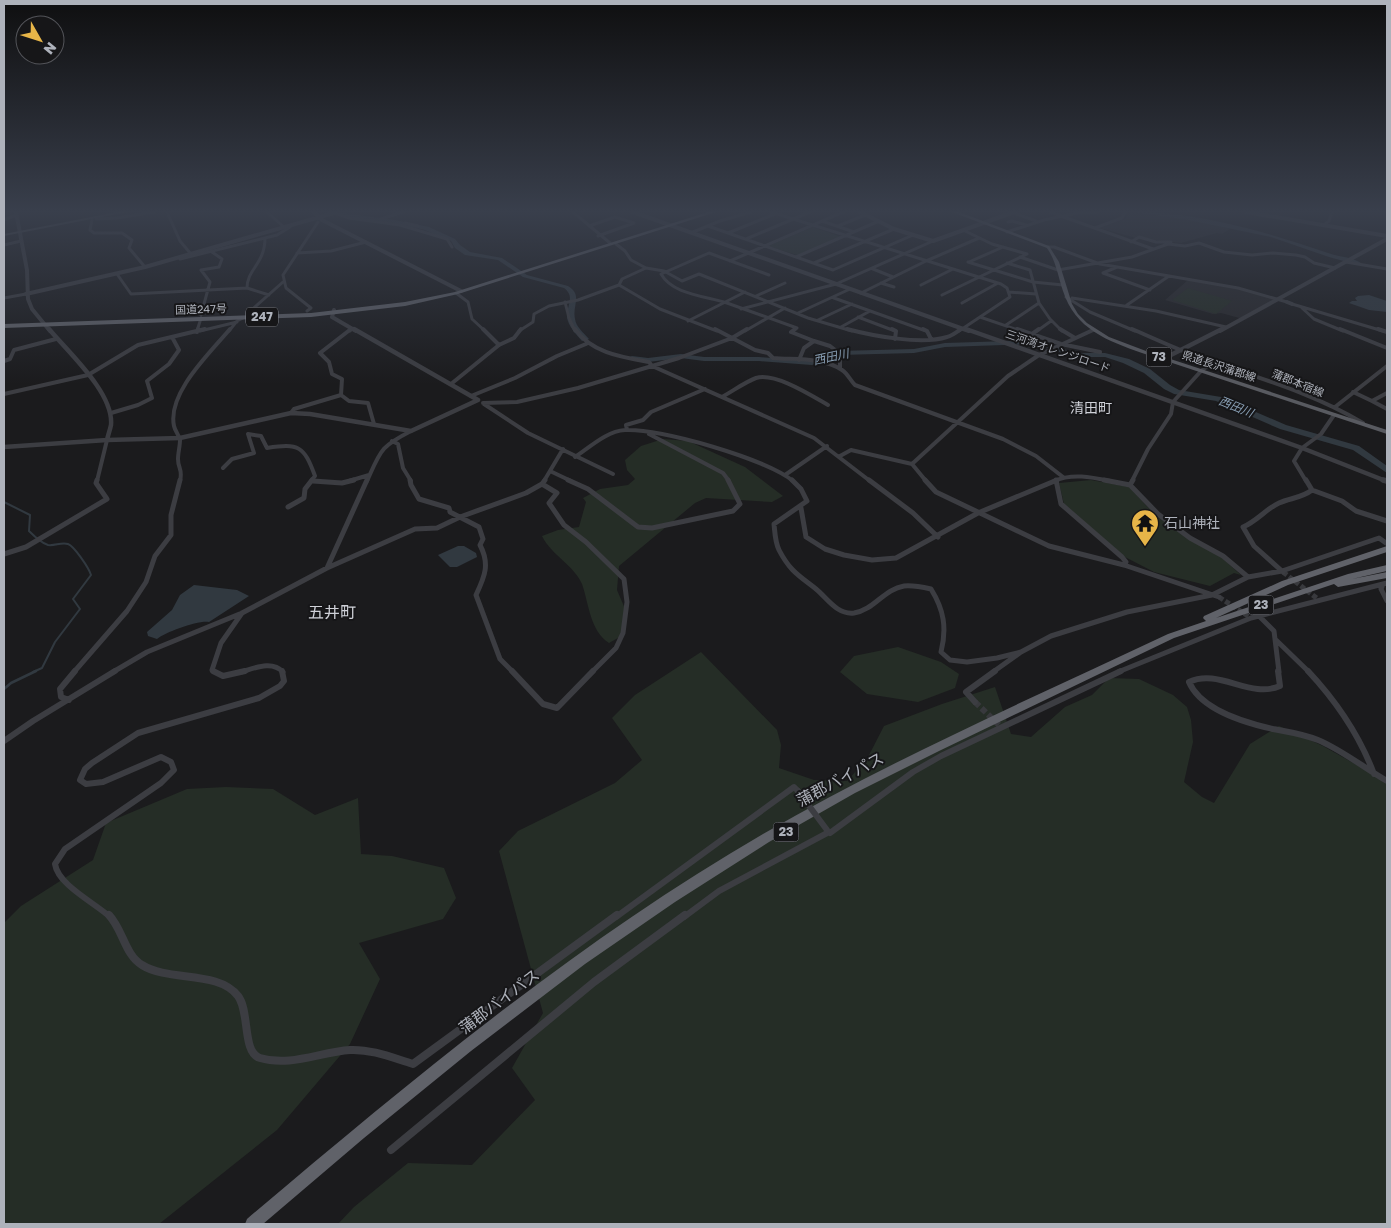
<svg xmlns="http://www.w3.org/2000/svg" width="1391" height="1228" font-family="'Golos Text','Noto Sans JP',sans-serif">
	<rect width="100%" height="100%" fill="#1b1b1d"/>
	<!-- built -->
	<path fill="#27272a" d="M1130,213L1192,219L1230,229L1222,234L1217,233L1181,243L1136,238L1100,228L1125,219Z
		M1188,280L1238,288L1279,299L1243,319L1221,313L1213,314L1165,300Z"/>
	<!-- green -->
	<path fill="#252d26" d="M813,227L842,237L797,255L768,246Z
		M1188,288L1232,301L1216,314L1172,300Z
		M663,439L688,441L745,467L783,496L772,502L706,498L695,503L619,566L617,590L626,611L625,634L609,643C590,631 589,604 582,584C574,565 551,555 542,536L558,530L579,527L586,502L583,498L600,489L628,485L635,479L627,470L625,460L641,446Z
		M1091,480L1129,487L1156,516L1222,558L1241,575L1234,573L1210,586L1154,572L1125,557L1064,504L1059,483Z
		M898,647L941,662L959,674L955,688L918,702L867,694L840,672L854,656Z
		M701,652L777,730L781,745L779,768L814,780L847,781L867,759L884,726L942,704L995,687L1011,734L1031,737L1065,707L1092,695L1109,678L1139,679L1173,695L1187,707L1191,720L1193,742L1184,782L1202,797L1214,803L1250,744L1279,726L1323,746L1387,782V1224H338L354,1207L408,1163L472,1165L535,1100L512,1068L543,1013L499,851L518,831L615,783L642,760L612,718L635,695Z
		M226,787L273,789L315,815L358,798L361,854L392,856L444,868L456,898L443,919L359,943L380,979L350,1044L277,1130L159,1224H4V923L21,906L93,860L106,823L187,789Z"/>
	<!-- water -->
	<path fill="#313940" d="M1369,295L1387,301V312L1369,310L1349,303L1352,301H1357L1355,298L1358,296Z
		M458,546H464L476,553L477,557L457,567H450L438,555Z
		M194,585L237,590L249,596L209,622C198,620 166,632 157,639L148,636L147,632L172,610L180,595Z"/>
	<g fill="none" stroke-linecap="round" stroke-linejoin="round">
		<!-- stream-far1 -->
		<path stroke="#313940" stroke-width="2" d="M4,502L30,515L29,531C34,536 41,543 48,545C55,546 61,542 68,544C74,546 89,568 91,575L73,599L80,609L55,642L42,668L33,672"/>
		<!-- stream -->
		<path stroke="#313940" stroke-width="2.5" d="M4,689L11,683L36,671"/>
		<!-- river -->
		<path fill="#313940" fill-rule="evenodd" d="M335,212L395,220L429,227L455,239L460,245L470,252L502,258L527,275L568,286C583,295 572,305 575,319C576,327 584,333 589,339L582,341C576,334 568,326 567,317C566,306 576,297 564,288L523,277L498,260L465,255L455,248L451,241L425,230L395,223L352,218Z
			M1133,212C1200,212 1266,232 1328,253C1339,257 1352,257 1361,263L1358,265L1329,257L1271,237L1188,220Z
			M1038,340L1075,353H1105L1129,359L1150,369L1170,385L1179,390L1221,397L1286,425L1359,446L1387,466V473L1353,450L1280,429L1216,401L1174,394L1164,389L1144,373L1123,363L1105,357H1074L1037,344L945,347L914,353L839,355L812,365L759,361H704L681,358L648,362L632,360L628,358L632,356L648,358L681,354L704,357H759L811,361L838,351L914,349L945,343Z"/>
		<!-- minor-tunnel-far1 -->
		<path stroke="#38393d" stroke-width="5" stroke-dasharray="5 2.5" stroke-linecap="butt" d="M1283,572L1319,600
			M1219,597L1251,618"/>
		<!-- minor-tunnel -->
		<path stroke="#38393d" stroke-width="6" stroke-dasharray="6 3" stroke-linecap="butt" d="M975,702L1000,726"/>
		<!-- minor-far4 -->
		<path stroke="#3c3d42" stroke-width="3" d="M167,212L180,241L191,254
			M267,212L285,228
			M573,212L610,243
			M771,212L1001,284L1007,288L1010,297L959,331
			M1050,212L1153,249
			M1085,212H1097
			M335,213L349,218L400,225L447,239L452,247
			M1014,213L1036,221
			M96,219L117,218L154,212
			M381,219L403,212
			M4,220L16,215
			M92,220L90,230L94,233H122L132,240L129,248L145,267
			M822,221L854,232
			M1008,222L1012,221L1026,225
			M405,223L418,226
			M1325,224L1329,221L1332,212
			M589,226L615,217L634,223L598,236
			M708,226L833,270L913,235
			M838,226L865,215
			M1095,228L1122,218L1125,212
			M693,232L720,221L751,212
			M1007,232L1044,220L1082,212
			M728,233L775,214
			M746,239L810,212
			M1131,242L1139,237L1156,242H1171
			M4,245L21,241
			M1048,247H1054L1100,264L1238,288L1287,302
			M297,253L331,251L366,242
			M796,257L879,221
			M1020,257L1058,270L1132,257L1168,244L1185,246L1199,243L1224,252L1252,255L1273,253L1296,255L1305,257L1314,263L1335,268
			M180,259L277,235L290,227
			M730,261L843,212
			M968,262L1033,282L1063,285
			M969,262L1003,247
			M1346,262L1387,269
			M814,263L894,229
			M1007,263L1030,270L1039,303
			M1117,267L1103,273L1150,290
			M646,268L664,271L682,281L699,274L808,318L852,331
			M873,269L893,277
			M117,274L131,294L247,288L269,295
			M769,275L709,253L661,274C673,295 706,296 727,303C750,311 774,320 797,328L793,331
			M881,283L894,287
			M619,285L660,309L717,331
			M921,285L953,269
			M247,288C247,269 265,264 265,238
			M1009,292L1036,294
			M456,293L468,302L472,319L485,331
			M861,293L926,261L979,238
			M942,295L1027,254L992,244L963,230
			M756,296L785,283
			M1066,297L1090,312L1135,331
			M4,298L26,294
			M834,298L926,331
			M1072,298L1156,311L1226,327
			M565,302L569,318L575,331
			M962,303L998,283
			M1292,304L1383,331
			M1127,305L1169,276
			M1302,308L1314,319L1343,331
			M741,309L836,284L933,241
			M307,311L311,308L286,288L283,275L318,222
			M798,313L850,289
			M247,314L283,282
			M201,315L210,282L201,270L219,267L222,259L212,252
			M858,317L895,331
			M980,317L1021,331
			M818,320L852,304
			M688,321L745,292
			M1006,325L1039,303L1050,319L1062,331
			M841,327L870,311
			M197,331L201,318
			M200,331L237,322
			M229,331L237,321L243,318
			M350,331L352,329
			M519,331L533,322L534,314L549,306L578,300L619,285L622,279L646,268L631,260L625,251L616,244
			M745,331L785,308
			M1037,331L1051,321"/>
		<!-- minor-far3 -->
		<path stroke="#3c3d42" stroke-width="4" d="M483,329L499,345
			M575,329C592,353 621,357 649,362L652,366L814,438L870,481
			M715,329L755,350L768,353L773,358C795,360 823,357 842,370C848,374 850,380 855,385L1003,439L1036,456L1063,477
			M795,329L791,332L814,341L804,348L799,360
			M847,329C873,336 922,345 947,337C952,336 957,332 961,329
			M892,329L896,331L895,339
			M923,329L927,331L931,339
			M1017,329L1061,344L1100,352
			M1060,329L1075,338
			M1132,329C1153,338 1174,348 1196,356C1254,377 1309,391 1363,423
			M1340,329L1387,348
			M1378,329L1387,332
			M197,332L198,329
			M1032,334L1039,329
			M814,341L830,346L843,356L840,359V369
			M4,361L10,359L14,350L56,339
			M451,384L499,345L514,338L521,329
			M1353,392L1372,401L1387,393
			M4,394L88,375L138,345L205,329
			M341,395L342,379L332,374L329,362L320,353L351,329
			M341,395L349,401L368,403L374,424
			M471,396L515,378L557,356L586,344
			M722,397C733,391 745,382 756,378C775,372 812,396 828,405
			M1372,401L1387,409
			M483,403L517,402L578,388L679,358L732,338L747,329
			M484,404L528,433L613,474
			M1335,407L1387,366
			M111,413L138,405L152,398L147,381L169,364L179,350L172,337
			M291,413L294,409L341,395
			M627,430L626,425L643,420L651,412L705,389
			M649,434L723,473L729,481
			M392,441L398,444L403,468L411,481
			M840,456L851,450L912,464L926,481
			M575,457C590,447 607,431 625,430C660,428 766,459 793,481
			M912,464L1008,376L1039,355L1093,330
			M223,468L232,459L254,453L248,434L261,436L267,448C299,443 304,446 315,476L311,481
			M550,471L571,481
			M785,475L827,446
			M97,481L107,440
			M180,481C183,469 178,469 178,459C178,453 180,446 180,440C179,435 175,431 174,426C167,393 210,353 230,329
			M349,481L369,475
			M367,481C381,450 380,447 411,431
			M544,481L563,449
			M1054,481C1072,473 1091,477 1110,481
			M1132,481L1148,449L1171,414L1173,402L1201,371L1213,362
			M1306,481L1294,461L1302,448L1321,434L1334,415"/>
		<!-- minor-far2 -->
		<path stroke="#3c3d42" stroke-width="5" d="M410,480L411,485L419,499L449,508L450,512L479,527L483,539L480,545C490,564 485,576 476,595L500,659L513,672
			M568,480L588,489L638,527L652,528L733,511L740,504L728,480
			M792,480L801,489L807,501L774,524C775,533 775,542 779,550C790,571 798,575 816,589C827,598 837,615 854,613C874,610 884,589 904,586C913,585 922,587 931,589C944,610 947,628 941,652L950,660L967,662L997,658L1021,652
			M869,480L913,513L938,537
			M925,480L936,492L1049,546L1124,565L1219,597
			M1056,480L1061,504L1122,557L1126,562L1124,565
			M1306,480L1312,490L1342,501L1356,511L1387,521
			M313,481L342,483L354,480
			M542,484L557,493L549,503L564,525L586,542L624,579L627,602L623,633L616,648L592,672
			M1130,485L1133,480
			M288,507L304,498L305,489L312,480
			M801,508L806,537L825,549L844,555L872,560L896,558L978,513L1057,480
			M4,554L26,547L107,499L96,483L97,480
			M327,568L367,480
			M1283,572L1254,546L1243,527C1257,521 1266,509 1279,503C1290,498 1302,498 1312,490
			M1248,577L1282,571L1379,538L1386,543
			M1387,583L1383,584L1381,589L1387,601
			M1259,616L1274,631L1279,672
			M1276,640L1309,672
			M74,672L127,611L146,582L155,556L171,535V515L180,480
			M113,672L147,652L242,613L327,568L415,529L437,528L460,517L526,493L542,484L545,480
			M215,672L212,670L221,643L242,613
			M241,672C255,668 272,660 283,672
			M993,672L1021,652L1051,636L1127,612L1212,595L1248,577L1223,556L1190,538L1158,514L1130,485L1104,480
			M1118,672L1251,618L1383,584"/>
		<!-- minor-far1 -->
		<path stroke="#3c3d42" stroke-width="6" d="M213,671L223,676L245,671
			M512,671L543,704L557,708L593,671
			M1278,671L1280,686C1250,699 1219,668 1189,682C1201,710 1246,723 1273,729C1289,732 1303,734 1318,740C1342,750 1364,768 1387,781
			M1308,671C1337,702 1359,734 1374,774
			M69,700L61,697L60,689L75,671
			M975,702L966,692L995,671
			M4,741L33,721L115,671
			M830,833L913,772L941,756L1121,671
			M110,917C95,903 58,885 55,864L65,849L161,783L174,770L171,762L161,757L103,782L86,784L80,780L85,769L92,763L138,733L259,698L280,686L284,681L282,671
			M616,917L794,787L798,791
			M684,917L719,891L829,832"/>
		<!-- minor -->
		<path stroke="#3c3d42" stroke-width="8" d="M109,915C123,930 125,955 142,965C169,982 218,970 238,996C250,1011 242,1053 260,1058C290,1067 320,1052 350,1050C372,1049 393,1058 413,1064L617,915
			M391,1150L594,982L685,915"/>
		<!-- tertiary-far2 -->
		<path stroke="#3c3d42" stroke-width="4" d="M16,212L27,270L28,299L32,309L50,331
			M314,212L322,220L461,291
			M633,212L969,331
			M860,212L894,229L933,241L1014,212
			M1246,212L1387,236
			M26,294L145,267L337,212
			M1287,302L1292,304
			M334,310L332,317L356,331
			M1220,331L1387,239"/>
		<!-- tertiary-far1 -->
		<path stroke="#3c3d42" stroke-width="4.5" d="M49,329C68,352 114,393 111,425C110,430 108,435 107,440
			M354,329L478,400
			M966,329L1302,448L1386,481
			M1163,359L1222,329
			M4,447L107,440L180,438L291,413L310,414L411,431L478,400"/>
		<!-- tertiary -->
		<path stroke="#3c3d42" stroke-width="5.5" d="M1383,480L1387,481"/>
		<!-- secondary -->
		<path fill="#4a4c51" fill-rule="evenodd" d="M117,212H128L4,236V234Z"/>
		<!-- primary -->
		<path fill="#585a60" fill-rule="evenodd" d="M952,212H959L1049,246L1059,262L1072,304L1078,314L1087,323L1109,337L1146,351L1387,430V434L1142,353C1108,341 1075,329 1063,291C1058,276 1056,261 1047,248Z"/>
		<!-- trunk -->
		<path fill="#606269" fill-rule="evenodd" d="M708,212H716L458,294L405,306L311,317L4,328V324L311,313L405,302L455,292Z
			M1387,546V552L1288,585L1216,618L1348,574L1387,565V571L1352,579L1387,572V578L1338,587L1334,584L1174,638L939,751L855,793L769,842L675,902L585,964L471,1051L364,1138L263,1224H245L247,1219C411,1080 577,942 763,834C893,759 1032,698 1168,634L1206,621L1203,618L1204,616L1282,581Z"/>
		<!-- minor-bridge -->
		<path stroke="#3c3d42" stroke-width="6" d="M798,791L827,830"/>
	</g>
	<!-- sky -->
	<linearGradient id="sky" x2="0" y2="1"><stop stop-color="#0f0f10"/><stop offset="0.55" stop-color="#393f4c"/><stop offset="1" stop-color="#393f4c" stop-opacity="0"/></linearGradient>
	<rect width="1391" height="384" fill="url(#sky)"/>
	<!-- icons -->
	<defs>
		<g id="temple-pin" transform="scale(1.4375)"><path d="M0 17L-7.5 6A9.5 9.5 0 1 1 7.5 6Z" fill="#e7b548" stroke="#161618"/><path d="M0-6L5-2H3V0L6.5 2.5H4V6H1.5V3h-3V6H-4V2.5H-6.5L-3 0V-2H-5Z" fill="#111"/></g>
	</defs>
	<g fill-rule="evenodd">
		<use href="#temple-pin" x="1145" y="523"/>
	</g>
	<g text-anchor="middle" stroke-width="4" stroke-linejoin="round" paint-order="stroke">
		<!-- far-street labels -->
		<g font-size="11" fill="#aeb2bb" stroke="#161618">
			<text transform="translate(201 309) rotate(-2)" y="4">国道247号</text>
			<text transform="translate(1058 351) rotate(19)" y="4">三河湾オレンジロード</text>
			<text transform="translate(1219 366) rotate(18)" y="4">県道長沢蒲郡線</text>
			<text transform="translate(1298 383) rotate(22)" y="4">蒲郡本宿線</text>
		</g>
		<!-- shield labels -->
		<g fill="#161618" stroke="#80838a" stroke-width="1">
			<rect x="246" y="307.5" width="32" height="19" rx="4"/>
			<rect x="1146.5" y="347.5" width="25" height="19" rx="4"/>
			<rect x="1248.5" y="595.5" width="25" height="19" rx="4"/>
			<rect x="773.5" y="822.5" width="25" height="19" rx="4"/>
		</g>
		<g font-size="12" font-weight="bold" fill="#aeb2bb">
			<text x="262" y="321">247</text>
			<text x="1159" y="361">73</text>
			<text x="1261" y="609">23</text>
			<text x="786" y="836">23</text>
		</g>
		<!-- far-water labels -->
		<g font-size="12" font-style="italic" fill="#889eb3" stroke="#161618">
			<text transform="translate(831 357) rotate(-12)" y="4">西田川</text>
			<text transform="translate(1236 407) rotate(22)" y="4">西田川</text>
		</g>
		<!-- far-quarter labels -->
		<g font-size="14" fill="#cfd1d8" stroke="#161618">
			<text x="1091" y="413">清田町</text>
		</g>
		<!-- poi labels -->
		<g font-size="14" fill="#aeb2bb" stroke="#161618" text-anchor="start">
			<text x="1164" y="528">石山神社</text>
		</g>
		<!-- quarter labels -->
		<g font-size="16" fill="#cfd1d8" stroke="#161618">
			<text x="332" y="618">五井町</text>
		</g>
		<!-- near-street labels -->
		<g font-size="16" fill="#aeb2bb" stroke="#161618">
			<text transform="translate(840 779) rotate(-28)" y="6">蒲郡バイパス</text>
			<text transform="translate(499 1001) rotate(-37)" y="6">蒲郡バイパス</text>
		</g>
	</g>
	<!-- border -->
	<rect width="1391" height="1228" fill="none" stroke="#aeb2bb" stroke-width="10"/>
	<!-- north arrow -->
	<g transform="translate(40 40) rotate(129)"><circle r="24" fill="#161618" stroke="#535459"/>
	<path d="M0-4L9 19L0 12L-9 19Z" fill="#e7b548"/>
	<text y="-8" font-size="14" font-weight="bold" text-anchor="middle" fill="#aeb2bb">N</text>
	</g>
</svg>
